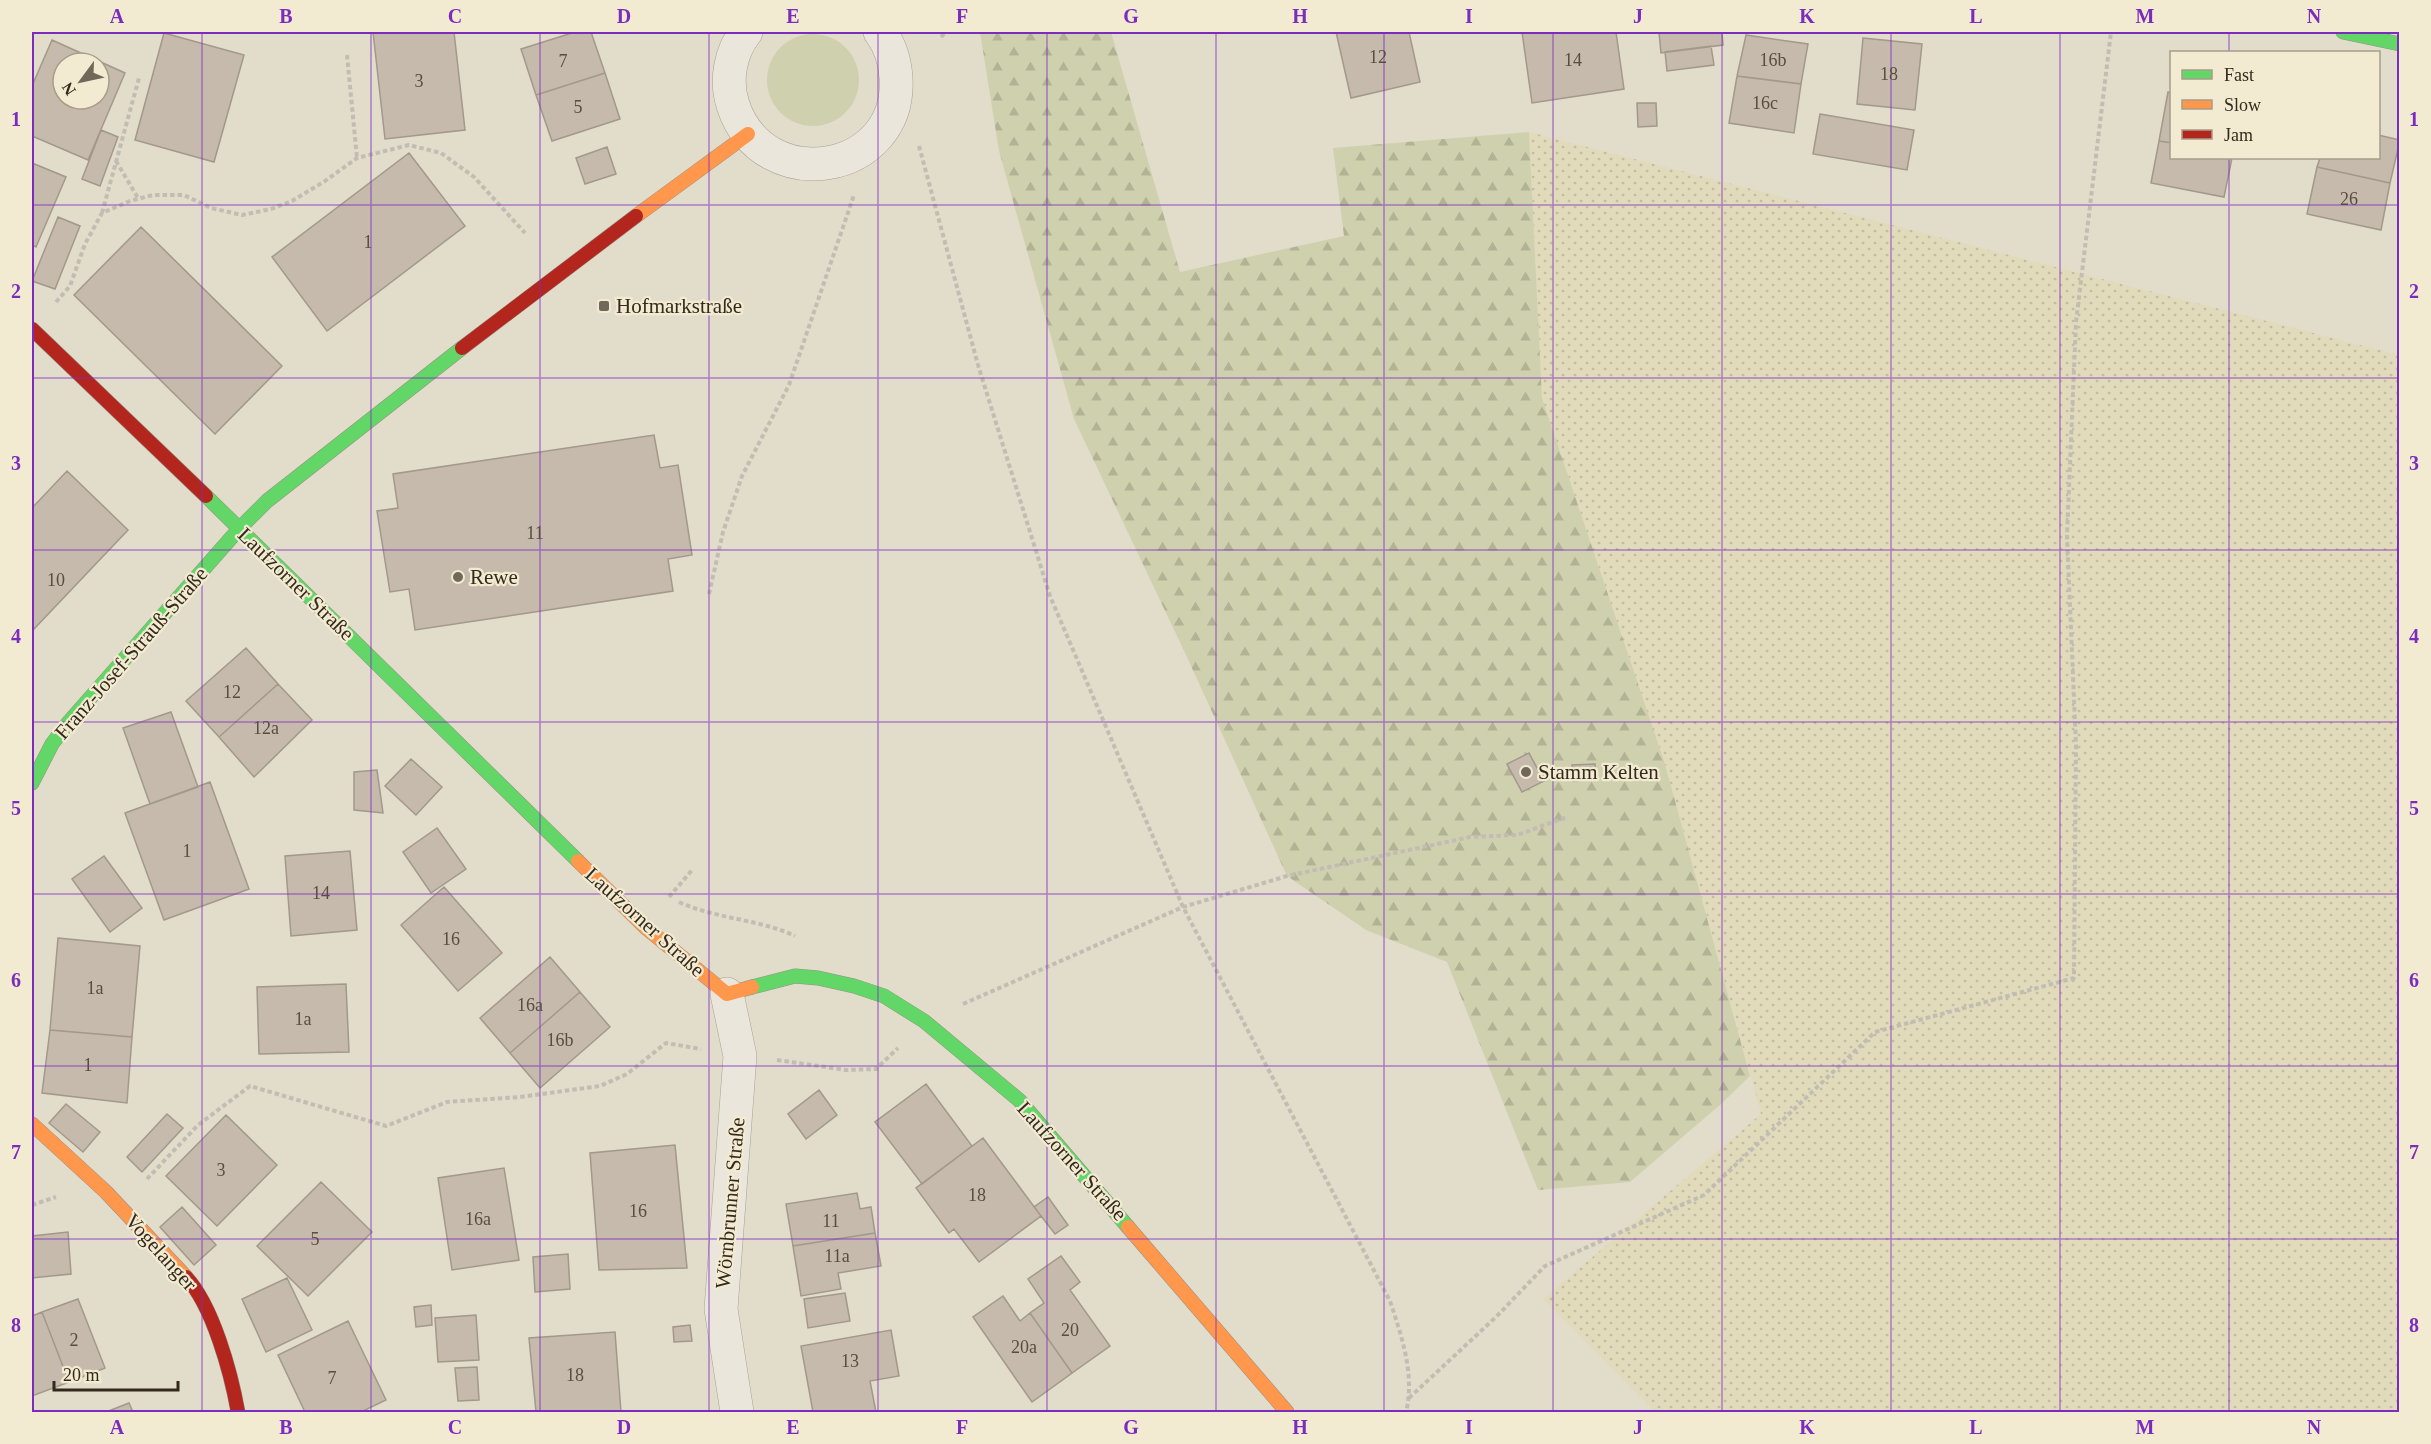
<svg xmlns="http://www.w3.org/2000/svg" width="2431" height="1444" font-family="'Times New Roman',serif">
	<defs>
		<pattern id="farmland-dots" width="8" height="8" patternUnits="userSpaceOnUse" patternTransform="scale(1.5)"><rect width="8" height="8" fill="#e1dbbc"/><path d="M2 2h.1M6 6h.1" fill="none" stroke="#c2bca1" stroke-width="1.8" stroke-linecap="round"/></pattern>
		<pattern id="forest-firs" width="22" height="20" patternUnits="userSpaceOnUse" patternTransform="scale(1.5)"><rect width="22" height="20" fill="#cfd1ae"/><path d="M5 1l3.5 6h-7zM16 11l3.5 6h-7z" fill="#b2b395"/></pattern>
	</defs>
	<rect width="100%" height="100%" fill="#e2dccb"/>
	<!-- farmland -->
	<path fill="url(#farmland-dots)" d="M1529,132L2399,355V1412H1655L1543,1299L1761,1114L1665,764L1542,398Z"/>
	<!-- green -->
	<path fill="#cfd1ae" d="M767 80a46 46 0 1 1 92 0a46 46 0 1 1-92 0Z"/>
	<!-- forest -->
	<path fill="url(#forest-firs)" d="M980,32H1111L1180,272L1344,236L1333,148L1529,132L1542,398L1665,764L1750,1076L1720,1105L1630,1182L1538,1190L1447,962L1366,930L1287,876L1186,655L1074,419L999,151Z"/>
	<!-- building -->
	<path fill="#c5baac" stroke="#a2988b" stroke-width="1.5" fill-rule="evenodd" d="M373,32H454L465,130L385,139Z
		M575,32H591L605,73L536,95L521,49Z
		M1336,32H1409L1420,82L1351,98Z
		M1522,32H1616L1624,89L1532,103Z
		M1659,32H1722L1723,45L1661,53Z
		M164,33L244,55L214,162L135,140Z
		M1746,35L1808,44L1801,84L1737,76Z
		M1863,38L1922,44L1915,110L1857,104Z
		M52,40L125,73L88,160L32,136V86ZM63,63H99V99H63Z
		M1711,46L1714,65L1667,71L1665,52Z
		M605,73L620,119L552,141L536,95Z
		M1737,76L1801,84L1794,133L1729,123Z
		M2168,92L2172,93V143L2159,141Z
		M1637,103H1656L1657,126L1638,127Z
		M1820,114L1914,130L1907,170L1813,154Z
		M101,130L118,137L100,186L82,179Z
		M2378,135L2400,140L2390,183L2317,167L2320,158H2378Z
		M2159,141L2172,143V158H2232L2224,197L2151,183Z
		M607,147L616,174L585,184L576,158Z
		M409,153L465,226L327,331L272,257Z
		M32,163L66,177L36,247L32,245Z
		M2317,167L2390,183L2381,230L2307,214Z
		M58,217L80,226L55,289L32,281Z
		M141,227L282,366L215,434L74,295Z
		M654,435L660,468L678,465L692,555L668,559L673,591L415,630L409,589L390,592L377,511L398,508L393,474Z
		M67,471L128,530L32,631V508Z
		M246,648L278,684L219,737L186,701Z
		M278,684L312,720L254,777L219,737Z
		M171,712L198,787L150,804L123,728Z
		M1529,753L1544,781L1522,792L1507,764Z
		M411,759L442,787L416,815L385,786Z
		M1595,764L1596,779L1573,781L1572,765Z
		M377,770L383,813L354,810V772Z
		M210,782L249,889L164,920L125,813Z
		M437,828L466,869L431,893L403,852Z
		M350,851L357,930L291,936L285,856Z
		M104,856L142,908L110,932L72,879Z
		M444,887L502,953L458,991L401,925Z
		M58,938L140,946L132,1037L50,1030Z
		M550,957L580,992L510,1053L480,1018Z
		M346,984L349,1052L259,1054L257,987Z
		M580,992L610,1027L540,1088L510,1053Z
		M50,1030L132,1037L127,1103L42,1093Z
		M926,1084L972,1146L922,1184L875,1122Z
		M819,1090L837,1115L806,1139L788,1114Z
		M66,1104L100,1132L83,1152L49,1123Z
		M167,1114L183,1128L142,1172L127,1157Z
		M226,1115L277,1165L217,1226L166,1176Z
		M983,1138L1041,1216L979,1262L954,1229L949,1233L916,1188Z
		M675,1145L687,1268L599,1270L590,1153Z
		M504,1168L519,1260L452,1270L438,1178Z
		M321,1182L372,1232L308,1296L257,1246Z
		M857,1193L860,1209L871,1207L875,1233L793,1246L786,1204Z
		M1048,1197L1068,1225L1055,1234L1034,1207Z
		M182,1207L216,1245L194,1265L160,1227Z
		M68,1232L71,1274L32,1278V1236Z
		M875,1233L881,1266L838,1273L841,1289L801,1296L793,1246Z
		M568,1254L570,1289L535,1292L533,1257Z
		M1061,1256L1080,1282L1070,1290L1110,1346L1072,1373L1030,1313L1044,1303L1028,1279Z
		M287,1278L312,1330L266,1352L242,1299Z
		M845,1293L850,1321L808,1328L804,1299Z
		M1003,1296L1020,1321L1030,1313L1072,1373L1032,1402L973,1317Z
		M78,1299L105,1368L69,1382L42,1312Z
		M431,1305L432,1325L416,1327L414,1307Z
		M42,1312L69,1382L32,1396V1316Z
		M476,1315L479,1360L438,1362L435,1318Z
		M348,1321L386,1400L361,1412H305L278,1355Z
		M690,1325L692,1341L674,1342L673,1327Z
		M891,1330L899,1376L870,1381L876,1412H813L801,1346Z
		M615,1332L621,1412H536L529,1338Z
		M477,1367L479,1400L458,1401L455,1368Z
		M129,1403L133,1412H106Z"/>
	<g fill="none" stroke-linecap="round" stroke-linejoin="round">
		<!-- street casing -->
		<g stroke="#a7a194" stroke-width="34">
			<path id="street" d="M746,32C730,52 725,81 733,105C763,198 902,175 896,78C895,61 890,45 880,32
				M727,994L740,1056L721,1309L737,1412"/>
		</g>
		<!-- fast casing -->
		<g stroke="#969084" stroke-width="15">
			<path id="fast" d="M2343,32L2400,44
				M206,496L578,861
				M32,783L52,744L68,723L239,529L267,501L462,348
				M752,987L795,976L818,978L854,986L884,996L924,1021L1019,1100L1128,1227"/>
		</g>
		<!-- slow casing -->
		<g stroke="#969084" stroke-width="15">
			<path id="slow" d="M636,216L748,134
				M578,861L645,927L727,994L752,987
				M32,1124L106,1192L186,1277
				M1128,1227L1287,1412"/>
		</g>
		<!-- jam casing -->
		<g stroke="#969084" stroke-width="15">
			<path id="jam" d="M32,329L206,496
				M462,348L636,216
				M186,1277C213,1306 231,1373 238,1412"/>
		</g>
		<!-- path -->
		<path stroke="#c2bdb3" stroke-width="4" stroke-dasharray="4.5 3" stroke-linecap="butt" d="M941,37L946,32
			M347,55L357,158
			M919,146L978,365L1050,596L1183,907L1390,1301C1402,1337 1415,1375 1406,1412
			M116,161L138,198
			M102,213L139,78
			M56,302L70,286L85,244L102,213L130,201L153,195H184L211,208L242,215L271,209L292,201L325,181L357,158L409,145L441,153L474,177L525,233
			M709,594L723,532L742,476L789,385L854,195
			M669,897L693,869
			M679,902C716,919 759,919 795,936
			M963,1004L1183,907L1287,876L1470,837L1517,835L1567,817
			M777,1060L846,1070L876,1069L898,1048
			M147,1179L198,1125L250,1086L386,1126L447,1102L520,1097L600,1086L627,1074L666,1043L701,1049
			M32,1205L56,1197
			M1409,1398L1496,1317L1545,1266L1704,1195L1875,1032L2074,978L2076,745L2067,536L2076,322L2111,32"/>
		<!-- street -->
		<use href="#street" stroke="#eae6dc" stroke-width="33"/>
		<!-- fast -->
		<use href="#fast" stroke="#63d668" stroke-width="14"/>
		<!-- slow -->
		<use href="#slow" stroke="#ff974d" stroke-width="14"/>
		<!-- jam -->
		<use href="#jam" stroke="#b3261e" stroke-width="14"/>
	</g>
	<!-- grid -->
	<path fill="none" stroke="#7b2cbf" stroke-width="1.5" stroke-opacity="0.55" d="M202,32V1412M371,32V1412M540,32V1412M709,32V1412M878,32V1412M1047,32V1412M1216,32V1412M1384,32V1412M1553,32V1412M1722,32V1412M1891,32V1412M2060,32V1412M2229,32V52M2229,158V1412M32,205H2400M32,378H2400M32,550H2400M32,722H2400M32,894H2400M32,1066H2400M32,1239H2400"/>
	<!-- markers -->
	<g fill="#71685a" stroke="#f3ebd1" stroke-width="2">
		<rect x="598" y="300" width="12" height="12" rx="3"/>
		<circle cx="458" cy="577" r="6"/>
		<circle cx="1526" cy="772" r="6"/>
	</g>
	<g text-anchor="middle" stroke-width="4.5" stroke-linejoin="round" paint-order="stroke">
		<!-- number labels -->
		<g font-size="18" fill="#584d41">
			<text x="1378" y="63">12</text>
			<text x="1573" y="66">14</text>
			<text x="1773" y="66">16b</text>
			<text x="563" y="67">7</text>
			<text x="1889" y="80">18</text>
			<text x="419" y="87">3</text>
			<text x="1765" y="109">16c</text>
			<text x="578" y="113">5</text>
			<text x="2349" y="205">26</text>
			<text x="368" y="248">1</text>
			<text x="535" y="539">11</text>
			<text x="56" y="586">10</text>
			<text x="232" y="698">12</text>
			<text x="266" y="734">12a</text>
			<text x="187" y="857">1</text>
			<text x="321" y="899">14</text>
			<text x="451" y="945">16</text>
			<text x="95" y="994">1a</text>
			<text x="530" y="1011">16a</text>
			<text x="303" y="1025">1a</text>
			<text x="560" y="1046">16b</text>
			<text x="88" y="1071">1</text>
			<text x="221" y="1176">3</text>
			<text x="977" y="1201">18</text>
			<text x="638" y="1217">16</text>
			<text x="478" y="1225">16a</text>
			<text x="831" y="1227">11</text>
			<text x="315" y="1245">5</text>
			<text x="837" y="1262">11a</text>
			<text x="1070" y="1336">20</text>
			<text x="74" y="1346">2</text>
			<text x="1024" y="1353">20a</text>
			<text x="850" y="1367">13</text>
			<text x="575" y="1381">18</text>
			<text x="332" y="1384">7</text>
		</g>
		<!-- poi labels -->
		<g font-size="21" fill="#34291d" stroke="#f3ebd1" text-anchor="start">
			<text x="616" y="313">Hofmarkstraße</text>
			<text x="470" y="584">Rewe</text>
			<text x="1538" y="779">Stamm Kelten</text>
		</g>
		<!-- street labels -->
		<g font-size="21" fill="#34291d" stroke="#f3ebd1">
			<text transform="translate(296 584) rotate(44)" y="7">Laufzorner Straße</text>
			<text transform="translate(131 653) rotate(-49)" y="7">Franz-Josef-Strauß-Straße</text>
			<text transform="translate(645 922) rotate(42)" y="7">Laufzorner Straße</text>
			<text transform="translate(1072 1161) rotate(48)" y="7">Laufzorner Straße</text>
			<text transform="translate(730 1203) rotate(-85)" y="7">Wörnbrunner Straße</text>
			<text transform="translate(161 1252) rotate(48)" y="7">Vogelanger</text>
		</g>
	</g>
	<!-- border -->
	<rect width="2431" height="1444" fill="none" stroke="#f3ebd1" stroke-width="66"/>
	<!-- legend -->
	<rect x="2170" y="51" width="210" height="108" fill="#f3ebd1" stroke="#a79d89" stroke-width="1.5"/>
	<rect x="2182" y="70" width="30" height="9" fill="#63d668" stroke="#a79d89" stroke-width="1.5"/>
	<text x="2224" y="81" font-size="18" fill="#34291d">Fast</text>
	<rect x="2182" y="100" width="30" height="9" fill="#ff974d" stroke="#a79d89" stroke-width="1.5"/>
	<text x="2224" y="111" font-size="18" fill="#34291d">Slow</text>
	<rect x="2182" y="130" width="30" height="9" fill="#b3261e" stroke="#a79d89" stroke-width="1.5"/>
	<text x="2224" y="141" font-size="18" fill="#34291d">Jam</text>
	<!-- north arrow -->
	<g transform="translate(81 81) rotate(237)"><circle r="28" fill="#f3ebd1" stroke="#a79d89" stroke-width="1.5"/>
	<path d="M0-4.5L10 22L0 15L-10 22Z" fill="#71685a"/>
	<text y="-9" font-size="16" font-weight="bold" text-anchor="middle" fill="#34291d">N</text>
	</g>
	<!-- scale -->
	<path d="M54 1381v9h124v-9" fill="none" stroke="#34291d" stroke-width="3"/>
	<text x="63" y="1381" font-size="18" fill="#34291d" stroke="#f3ebd1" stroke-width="4.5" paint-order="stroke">20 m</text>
	<rect x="33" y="33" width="2365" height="1378" fill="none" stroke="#7b2cbf" stroke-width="2"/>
	<g font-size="20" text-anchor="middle" font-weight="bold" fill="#7b2cbf">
		<text x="117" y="23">A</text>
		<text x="286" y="23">B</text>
		<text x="455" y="23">C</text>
		<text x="624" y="23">D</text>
		<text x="793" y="23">E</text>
		<text x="962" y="23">F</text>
		<text x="1131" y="23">G</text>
		<text x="1300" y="23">H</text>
		<text x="1469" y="23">I</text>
		<text x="1638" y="23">J</text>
		<text x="1807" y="23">K</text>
		<text x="1976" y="23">L</text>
		<text x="2145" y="23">M</text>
		<text x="2314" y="23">N</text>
		<text x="16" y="126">1</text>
		<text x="2414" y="126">1</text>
		<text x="16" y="298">2</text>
		<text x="2414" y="298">2</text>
		<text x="16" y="470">3</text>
		<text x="2414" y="470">3</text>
		<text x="16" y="643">4</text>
		<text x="2414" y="643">4</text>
		<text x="16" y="815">5</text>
		<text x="2414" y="815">5</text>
		<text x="16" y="987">6</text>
		<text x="2414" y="987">6</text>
		<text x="16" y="1159">7</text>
		<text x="2414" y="1159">7</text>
		<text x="16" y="1332">8</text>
		<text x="2414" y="1332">8</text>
		<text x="117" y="1434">A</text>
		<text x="286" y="1434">B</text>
		<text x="455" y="1434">C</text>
		<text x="624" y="1434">D</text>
		<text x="793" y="1434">E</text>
		<text x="962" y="1434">F</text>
		<text x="1131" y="1434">G</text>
		<text x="1300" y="1434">H</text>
		<text x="1469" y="1434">I</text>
		<text x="1638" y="1434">J</text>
		<text x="1807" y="1434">K</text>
		<text x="1976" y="1434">L</text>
		<text x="2145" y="1434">M</text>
		<text x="2314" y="1434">N</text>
	</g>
</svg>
